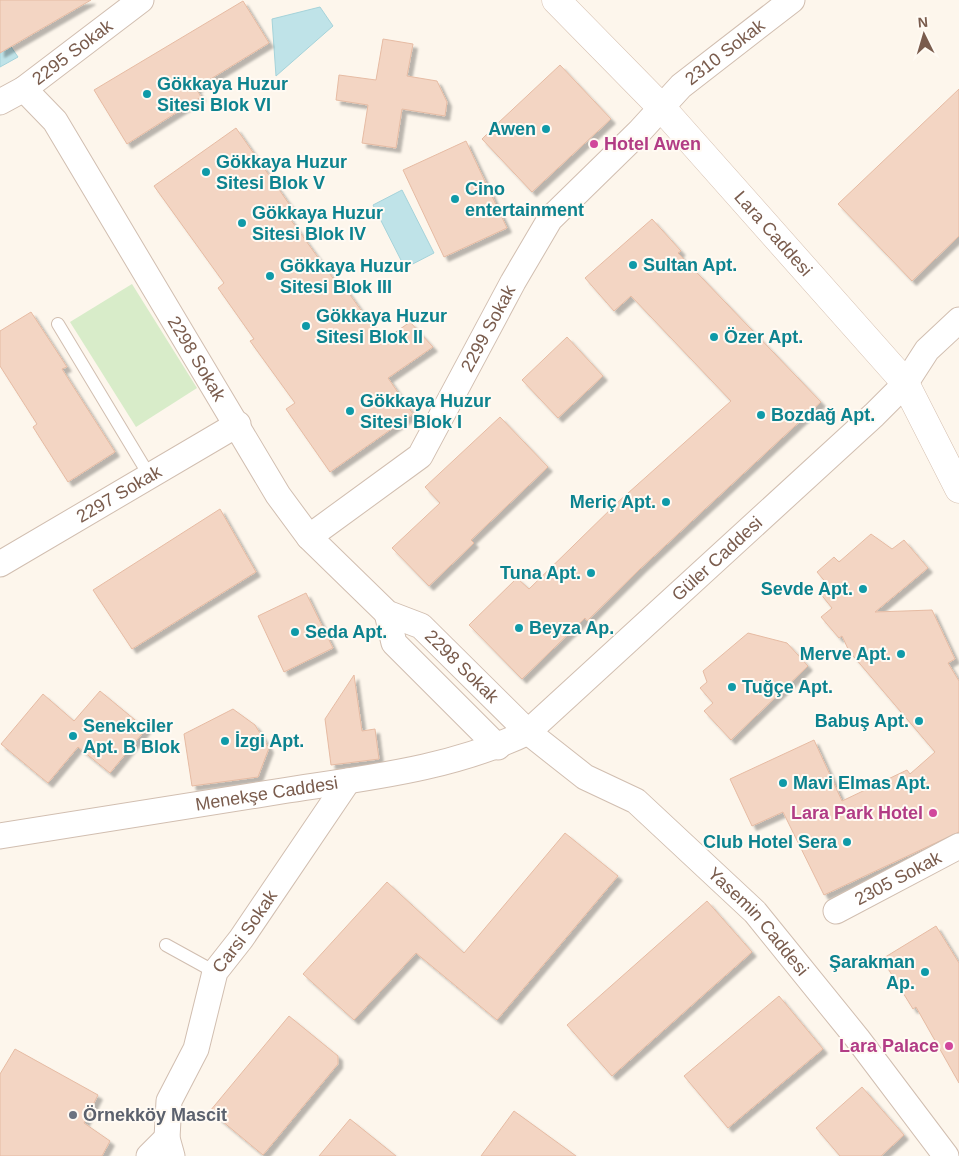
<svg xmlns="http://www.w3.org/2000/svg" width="959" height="1156" font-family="Helvetica,sans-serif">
	<defs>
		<filter id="shadow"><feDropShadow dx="4.5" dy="4.5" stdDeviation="1" flood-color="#0004"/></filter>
	</defs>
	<rect width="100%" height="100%" fill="#fdf6ec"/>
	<!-- green -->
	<path fill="#d8ecc9" d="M132,284L197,388L136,427L70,322Z"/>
	<!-- water -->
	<path fill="#bfe3e8" stroke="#a5d3da" d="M320,7L333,26L276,76L272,19Z
		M5,38L18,57L0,67V41Z
		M402,190L434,253L405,268L373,205Z"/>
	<!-- building -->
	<path fill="#f3d5c3" stroke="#e6bba3" filter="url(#shadow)" d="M0,0H91L0,53Z
		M243,1L269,43L196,88L201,97L127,144L94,90Z
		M383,39L413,44L407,76L437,81L447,102L445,116L402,109L396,148L362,143L368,105L336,100L339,75L376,80Z
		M560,65L611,119L532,192L482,139L492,129L501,124H497Z
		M959,89V236L912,281L838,204Z
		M236,128L294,211L288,216L335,281L338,278L383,341L410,322L433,347L388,378L413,414L330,472L286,409L295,403L250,341L254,339L218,288L224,283L154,186Z
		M466,141L507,228L444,257L403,170Z
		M652,219L681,251L678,253L821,402L641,568L587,621L585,618L522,679L469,625L517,578L529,589L618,502L731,401L631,296L614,311L585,278Z
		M31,312L67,367L62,369L115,452L68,482L33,427L37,424L0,366V331Z
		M567,337L603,376L558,418L522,380Z
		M500,417L548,467L471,540L474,543L429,586L392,548L440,503L425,487Z
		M220,509L256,572L132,649L93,590Z
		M871,534L892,549L904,540L928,568L875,612L932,610L955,659L948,663L959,681V832L824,895L783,812L752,826L730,779L814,740L842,801L907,770L910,774L935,752L849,651L842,636L839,638L821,617L832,608L819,592L828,585L817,572L834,557L839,562Z
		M306,593L333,648L284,672L258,616Z
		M748,633L787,643L808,666L731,740L704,711L713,703L700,688L707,682L703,671Z
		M354,675L362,731L375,729L379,759L331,765L325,719Z
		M100,691L146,729L110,773L78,747L48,783L1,744L43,694L74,721Z
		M233,709L255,725L269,748L258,777L192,786L184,734Z
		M565,833L618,876L497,1020L416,953L354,1020L303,974L387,882L464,953Z
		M707,901L752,952L612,1076L567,1025Z
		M936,926L959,963V1083L916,1007L913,1009L882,959Z
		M779,996L823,1049L728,1128L684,1076Z
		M289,1016L338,1056V1064L263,1155L210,1111Z
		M15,1049L98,1095L84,1123L110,1141L102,1156H0V1074Z
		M862,1087L904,1135L881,1156H840L816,1128Z
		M514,1111L576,1156H481Z
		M350,1119L396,1156H319Z"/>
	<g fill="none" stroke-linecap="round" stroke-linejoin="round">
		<!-- lane casing -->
		<g stroke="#d1beb0" stroke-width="14">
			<path id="lane" d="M58,324L149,475
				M166,945L215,972"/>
		</g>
		<!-- street casing -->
		<g stroke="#d1beb0" stroke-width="27">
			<g id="street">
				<path id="s1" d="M24,89L55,121L278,495L309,537L387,613L421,626L528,732L585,777L636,801L755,912L857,1038L946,1156"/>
				<path id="s2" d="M0,102L24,89L141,0"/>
				<path id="s3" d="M309,537L420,456L513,282L550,219L639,132L681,86L792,0"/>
				<path id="s4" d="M0,564L238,424"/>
				<path d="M387,613L394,643L498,747"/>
				<path id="s5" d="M0,836C94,821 188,806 282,791C365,778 452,769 528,732L874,415L905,384L927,350L959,320"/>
				<path id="s6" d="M836,911L959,846"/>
				<path d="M149,1156L167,1138"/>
				<path id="s7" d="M172,1156L167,1138L169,1101L196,1049L215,972L241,939L348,781"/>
			</g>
		</g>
		<!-- secondary casing -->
		<g stroke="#d6c0b0" stroke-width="29">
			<g id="secondary">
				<path id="s8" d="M556,0L661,107L904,381L959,489"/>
			</g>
		</g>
		<!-- lane -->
		<use href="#lane" stroke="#fff" stroke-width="12"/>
		<!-- street -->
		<use href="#street" stroke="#fff" stroke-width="25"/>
		<!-- secondary -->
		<use href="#secondary" stroke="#fff" stroke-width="28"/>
	</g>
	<!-- markers -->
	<g fill="#0f9aa8" stroke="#fffaf3" stroke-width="2">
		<circle cx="147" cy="94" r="5"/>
		<circle cx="546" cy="129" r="5"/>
		<circle cx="206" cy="172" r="5"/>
		<circle cx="455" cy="199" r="5"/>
		<circle cx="242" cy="223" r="5"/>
		<circle cx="633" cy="265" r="5"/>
		<circle cx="270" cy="276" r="5"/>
		<circle cx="306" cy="326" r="5"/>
		<circle cx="714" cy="337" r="5"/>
		<circle cx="350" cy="411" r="5"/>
		<circle cx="761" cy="415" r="5"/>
		<circle cx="666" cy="502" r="5"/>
		<circle cx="591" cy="573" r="5"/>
		<circle cx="863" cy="589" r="5"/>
		<circle cx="519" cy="628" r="5"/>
		<circle cx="295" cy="632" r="5"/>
		<circle cx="901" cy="654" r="5"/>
		<circle cx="732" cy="687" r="5"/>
		<circle cx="919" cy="721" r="5"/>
		<circle cx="73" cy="736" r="5"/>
		<circle cx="225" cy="741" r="5"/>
		<circle cx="783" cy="783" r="5"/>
		<circle cx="847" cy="842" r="5"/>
		<circle cx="925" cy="972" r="5"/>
	</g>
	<g fill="#d1479c" stroke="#fffaf3" stroke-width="2">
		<circle cx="594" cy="144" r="5"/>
		<circle cx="933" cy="813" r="5"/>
		<circle cx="949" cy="1046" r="5"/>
	</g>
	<circle fill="#6b7280" stroke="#fffaf3" stroke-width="2" cx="73" cy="1115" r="5"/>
	<g text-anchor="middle" stroke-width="4" stroke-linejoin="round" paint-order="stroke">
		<!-- street labels -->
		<g font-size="18" fill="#7a5c4d" stroke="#fffaf3">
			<text dy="6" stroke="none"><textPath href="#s3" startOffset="650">2310 Sokak</textPath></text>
			<text dy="6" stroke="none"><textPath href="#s2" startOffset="88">2295 Sokak</textPath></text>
			<text dy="6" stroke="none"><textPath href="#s8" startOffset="319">Lara Caddesi</textPath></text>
			<text dy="6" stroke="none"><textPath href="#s3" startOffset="282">2299 Sokak</textPath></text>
			<text dy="6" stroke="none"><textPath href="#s1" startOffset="321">2298 Sokak</textPath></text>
			<text dy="6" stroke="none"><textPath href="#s4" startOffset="138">2297 Sokak</textPath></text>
			<text dy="6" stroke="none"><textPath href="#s5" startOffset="796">Güler Caddesi</textPath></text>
			<text dy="6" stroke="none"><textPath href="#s1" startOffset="735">2298 Sokak</textPath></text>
			<text dy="6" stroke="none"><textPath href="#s5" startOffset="270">Menekşe Caddesi</textPath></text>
			<text dy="6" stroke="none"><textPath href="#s6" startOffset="70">2305 Sokak</textPath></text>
			<text dy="6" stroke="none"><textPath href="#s1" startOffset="1129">Yasemin Caddesi</textPath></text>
			<text dy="6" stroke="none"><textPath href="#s7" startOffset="244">Carsi Sokak</textPath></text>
		</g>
		<!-- culture labels -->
		<g font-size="18" font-weight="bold" fill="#0d838f" stroke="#fffaf3" text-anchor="start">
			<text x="157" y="90">Gökkaya Huzur<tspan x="157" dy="21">Sitesi Blok VI</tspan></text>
			<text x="536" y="135" text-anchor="end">Awen</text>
			<text x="216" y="168">Gökkaya Huzur<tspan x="216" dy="21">Sitesi Blok V</tspan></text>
			<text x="465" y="195">Cino<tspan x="465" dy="21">entertainment</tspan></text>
			<text x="252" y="219">Gökkaya Huzur<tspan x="252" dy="21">Sitesi Blok IV</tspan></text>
			<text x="643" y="271">Sultan Apt.</text>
			<text x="280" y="272">Gökkaya Huzur<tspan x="280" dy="21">Sitesi Blok III</tspan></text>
			<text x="316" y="322">Gökkaya Huzur<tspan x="316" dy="21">Sitesi Blok II</tspan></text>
			<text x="724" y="343">Özer Apt.</text>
			<text x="360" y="407">Gökkaya Huzur<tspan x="360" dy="21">Sitesi Blok I</tspan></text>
			<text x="771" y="421">Bozdağ Apt.</text>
			<text x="656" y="508" text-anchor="end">Meriç Apt.</text>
			<text x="581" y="579" text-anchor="end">Tuna Apt.</text>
			<text x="853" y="595" text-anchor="end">Sevde Apt.</text>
			<text x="529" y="634">Beyza Ap.</text>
			<text x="305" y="638">Seda Apt.</text>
			<text x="891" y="660" text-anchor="end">Merve Apt.</text>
			<text x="742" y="693">Tuğçe Apt.</text>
			<text x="909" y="727" text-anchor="end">Babuş Apt.</text>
			<text x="83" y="732">Senekciler<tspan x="83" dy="21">Apt. B Blok</tspan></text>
			<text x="235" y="747">İzgi Apt.</text>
			<text x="793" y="789">Mavi Elmas Apt.</text>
			<text x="837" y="848" text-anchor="end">Club Hotel Sera</text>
			<text x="915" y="968" text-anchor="end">Şarakman<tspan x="915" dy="21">Ap.</tspan></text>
		</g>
		<!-- hotel labels -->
		<g font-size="18" font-weight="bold" fill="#b23c85" stroke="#fffaf3" text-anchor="end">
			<text x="604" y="150" text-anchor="start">Hotel Awen</text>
			<text x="923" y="819">Lara Park Hotel</text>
			<text x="939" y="1052">Lara Palace</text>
		</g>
		<!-- worship labels -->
		<g font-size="18" font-weight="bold" fill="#5b616d" stroke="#fffaf3" text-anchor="start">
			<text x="83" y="1121">Örnekköy Mascit</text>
		</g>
	</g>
	<!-- north arrow -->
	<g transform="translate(924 35) rotate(355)" stroke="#fffaf3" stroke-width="4" paint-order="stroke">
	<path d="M0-4L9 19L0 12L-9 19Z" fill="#7a5c4d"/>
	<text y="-8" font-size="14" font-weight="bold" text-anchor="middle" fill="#7a5c4d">N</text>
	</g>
</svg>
